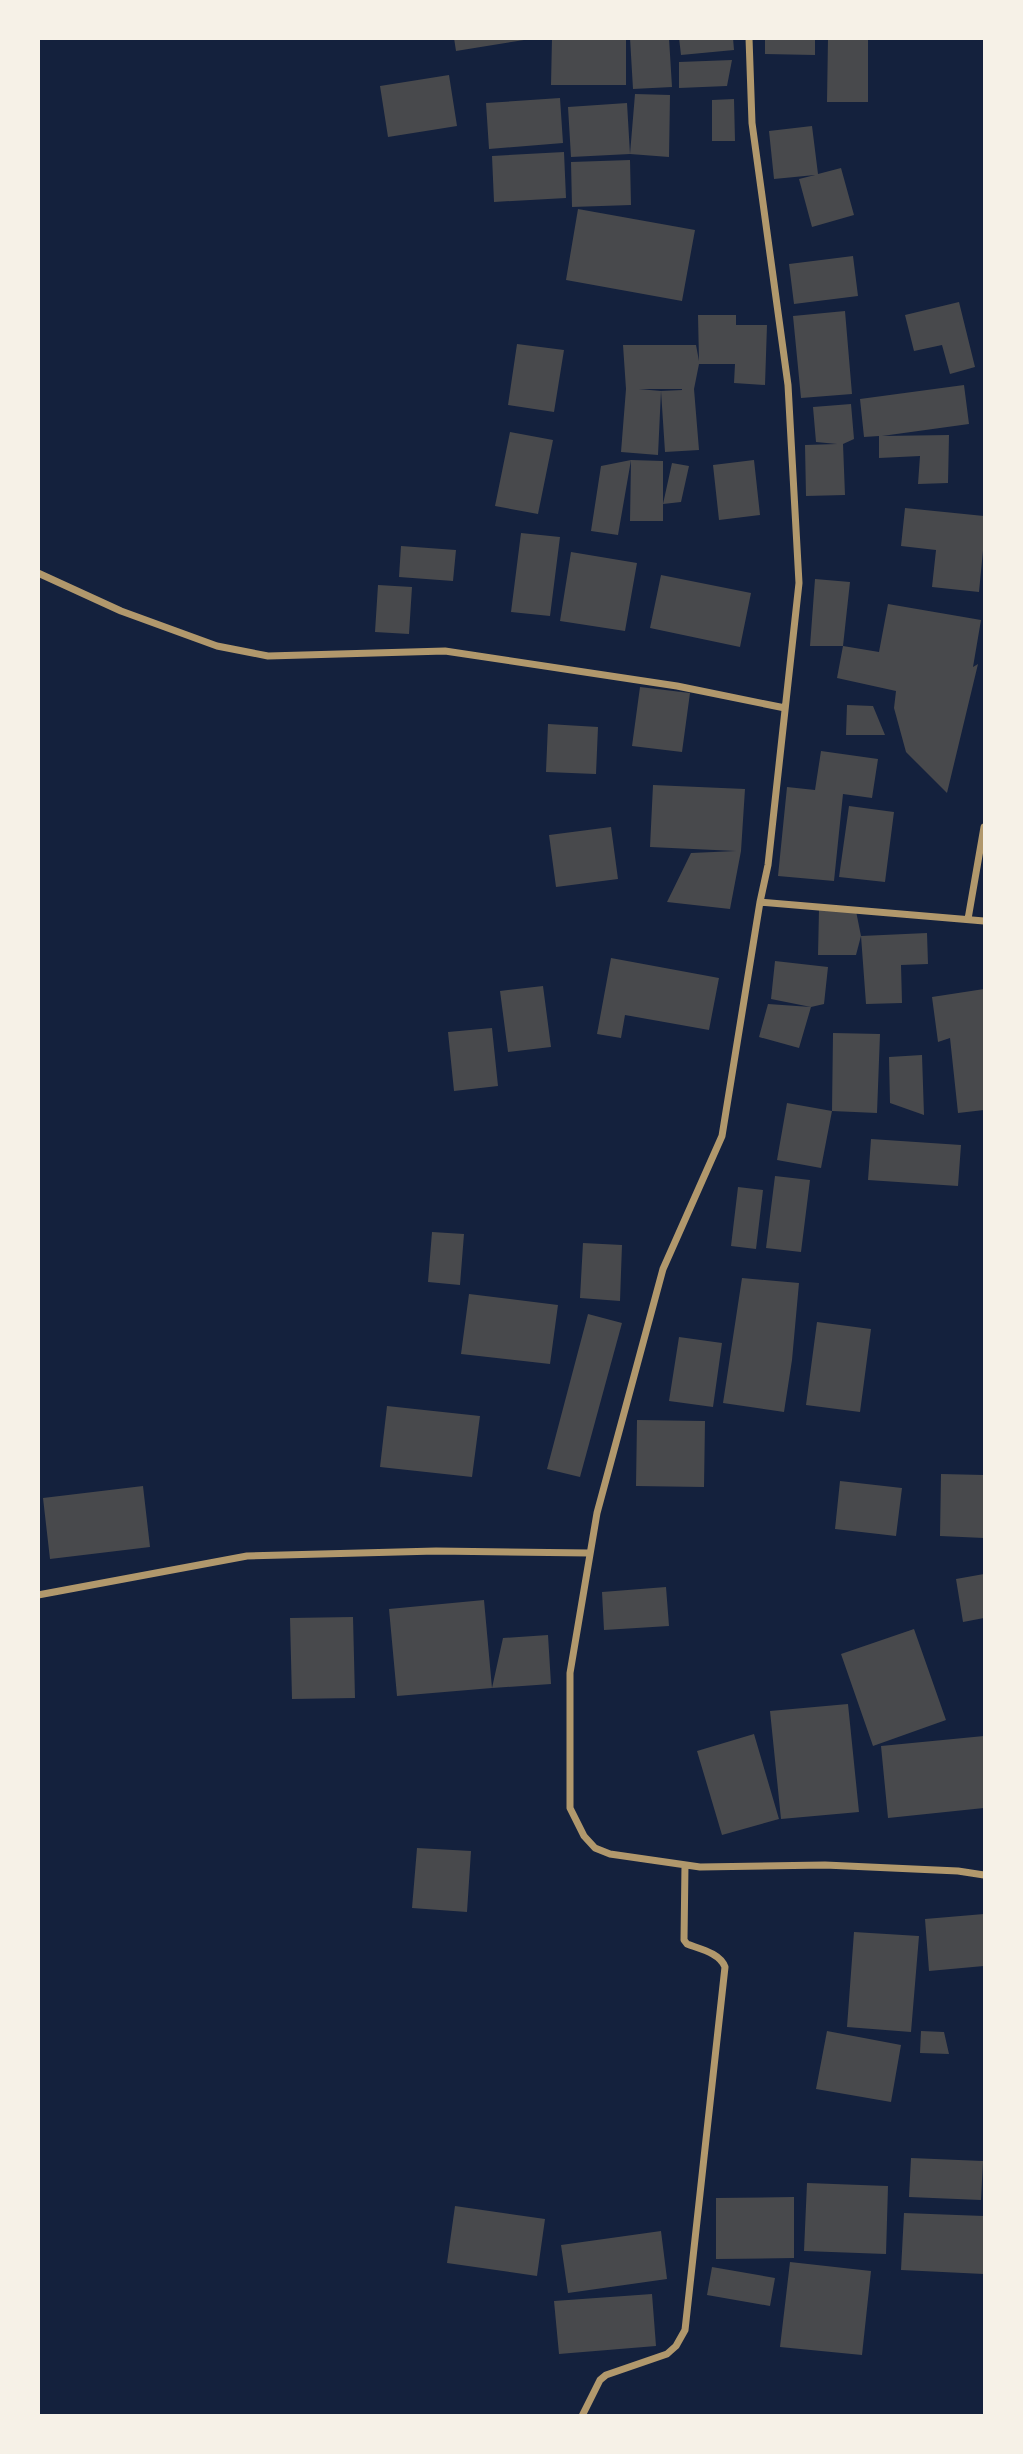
<svg xmlns="http://www.w3.org/2000/svg" width="1023" height="2454" font-family="'Playfair Display',serif">
	<rect width="100%" height="100%" fill="#14213d"/>
	<!-- building -->
	<path fill="#48494c" fill-rule="evenodd" d="M454,38H524V40L456,51Z
		M552,38H626V85H551Z
		M630,38H669L672,87L633,89Z
		M679,38H733L734,50L681,55Z
		M765,38H815V55L765,54Z
		M828,38H868V102H827Z
		M732,60L727,86L679,88V62Z
		M449,75L457,126L388,137L380,86Z
		M635,94L670,95L669,157L630,154L571,157L568,107L627,103L630,154Z
		M560,98L563,143L489,149L486,103Z
		M734,99L735,141H712V100Z
		M812,126L818,174L841,168L854,215L812,227L799,179L815,175L774,179L769,131Z
		M564,152L566,198L494,202L492,156Z
		M630,160L631,205L572,207L571,162Z
		M578,209L695,230L682,301L566,280Z
		M853,256L858,296L794,304L789,264Z
		M959,302L975,367L950,374L942,345L914,351L905,315Z
		M845,311L852,394L801,398L793,316Z
		M698,315H736V325H767L765,385L734,383L735,364H699L694,389L699,450L665,452L661,391L658,455L621,452L626,389L623,345H696L699,361ZM639,389H682V390L661,391Z
		M517,344L564,350L554,412L508,405Z
		M964,385L969,424L882,436L949,435L948,483L918,484L920,456L879,458V436L864,437L860,399Z
		M851,404L854,439L843,444L845,495L806,496L805,445L837,444L816,442L813,407Z
		M510,432L553,440L538,514L495,506Z
		M631,460L663,461V504L672,463L689,466L681,502L663,504V521H630L631,460L618,535L591,531L601,466Z
		M754,460L760,515L719,520L713,465Z
		M905,508L984,516V540L979,592L932,587L936,550L901,546Z
		M521,533L560,537L550,616L511,612Z
		M401,546L456,550L453,581L399,577Z
		M571,552L637,563L625,631L560,621Z
		M661,575L751,593L740,647L650,628Z
		M815,579L850,582L843,646L879,652L888,604L981,620L973,667L978,664L947,793L906,752L894,708L896,691L837,678L843,646H810Z
		M378,585L412,587L409,634L375,632Z
		M640,687L690,693L682,752L632,746Z
		M847,705L873,706L885,735H846Z
		M548,724L598,727L596,774L546,772Z
		M821,751L878,759L872,798L843,794L834,881L778,876L787,787L815,790Z
		M653,785L745,789L741,851L730,909L667,902L691,853L736,851L650,847Z
		M849,806L894,812L885,882L839,877Z
		M611,827L618,879L556,887L549,835Z
		M819,910L856,911L861,936L856,955H818Z
		M927,933L928,964L901,965L902,1003L866,1004L861,936Z
		M611,958L719,978L709,1030L625,1015L621,1038L597,1034Z
		M775,961L828,967L824,1004L811,1007L771,999Z
		M543,986L551,1047L508,1052L500,991Z
		M984,989V1110L958,1113L950,1038L938,1042L932,997Z
		M768,1004L811,1007L799,1048L759,1037Z
		M492,1028L498,1086L454,1091L448,1032Z
		M833,1033L880,1034L877,1113L832,1111Z
		M922,1055L924,1115L890,1103L889,1057Z
		M787,1103L832,1111L821,1168L777,1160Z
		M871,1139L961,1145L958,1186L868,1180Z
		M775,1176L810,1180L801,1252L766,1248Z
		M738,1187L763,1190L756,1249L731,1246Z
		M432,1232L464,1234L460,1285L428,1282Z
		M583,1243L622,1245L620,1301L580,1298Z
		M742,1278L799,1283L792,1360L784,1412L723,1403Z
		M469,1294L558,1305L550,1364L461,1354Z
		M588,1314L622,1323L580,1477L547,1469Z
		M817,1322L871,1329L860,1412L806,1405Z
		M679,1337L722,1343L713,1407L669,1401Z
		M387,1406L480,1416L472,1477L380,1467Z
		M637,1420L705,1421L704,1487L636,1486Z
		M941,1474L984,1475V1538L940,1536Z
		M840,1481L902,1488L896,1536L835,1529Z
		M143,1486L150,1547L50,1559L43,1498Z
		M984,1574V1618L963,1622L956,1579Z
		M666,1587L669,1626L604,1630L602,1592Z
		M484,1600L492,1688L397,1696L389,1609Z
		M353,1617L355,1698L292,1699L290,1618Z
		M914,1629L946,1720L873,1746L841,1654Z
		M548,1635L551,1684L492,1688L503,1638Z
		M848,1704L859,1812L781,1819L770,1711Z
		M754,1734L779,1819L722,1835L697,1751Z
		M984,1736V1808L888,1818L881,1746Z
		M417,1848L471,1851L467,1912L412,1908Z
		M984,1914V1966L929,1971L925,1919Z
		M854,1932L919,1936L911,2032L847,2027Z
		M827,2031L901,2045L891,2102L816,2089Z
		M921,2031L944,2032L949,2054L920,2053Z
		M911,2158L983,2161L981,2200L909,2197Z
		M807,2183L888,2186L886,2254L804,2251Z
		M794,2197V2258L716,2259V2198Z
		M455,2206L545,2219L537,2276L447,2263Z
		M904,2213L984,2216V2274L901,2270Z
		M661,2231L667,2279L568,2293L561,2245Z
		M790,2262L871,2271L862,2355L780,2347Z
		M712,2267L775,2278L770,2306L707,2295Z
		M652,2294L656,2346L559,2354L554,2301Z"/>
	<g fill="none" stroke-linecap="round" stroke-linejoin="round">
		<!-- minor -->
		<path stroke="#b1986c" stroke-width="7" d="M749,38L752,123L788,385L799,583L768,865L760,902L722,1136L663,1269L597,1513L570,1673V1808L584,1836L595,1848L610,1854L700,1867L825,1865L958,1871L984,1875
			M38,573L121,611L217,646L268,656L445,651L677,686L785,708
			M760,902L984,921
			M968,919L984,827
			M38,1595L247,1556L436,1551L589,1553
			M582,2416L600,2380L606,2375L667,2354L676,2346L685,2330L725,1967C720,1953 700,1949 687,1944L684,1940L685,1865"/>
	</g>
	<!-- border -->
	<rect width="1023" height="2454" fill="none" stroke="#f6f1e7" stroke-width="80"/>
</svg>
